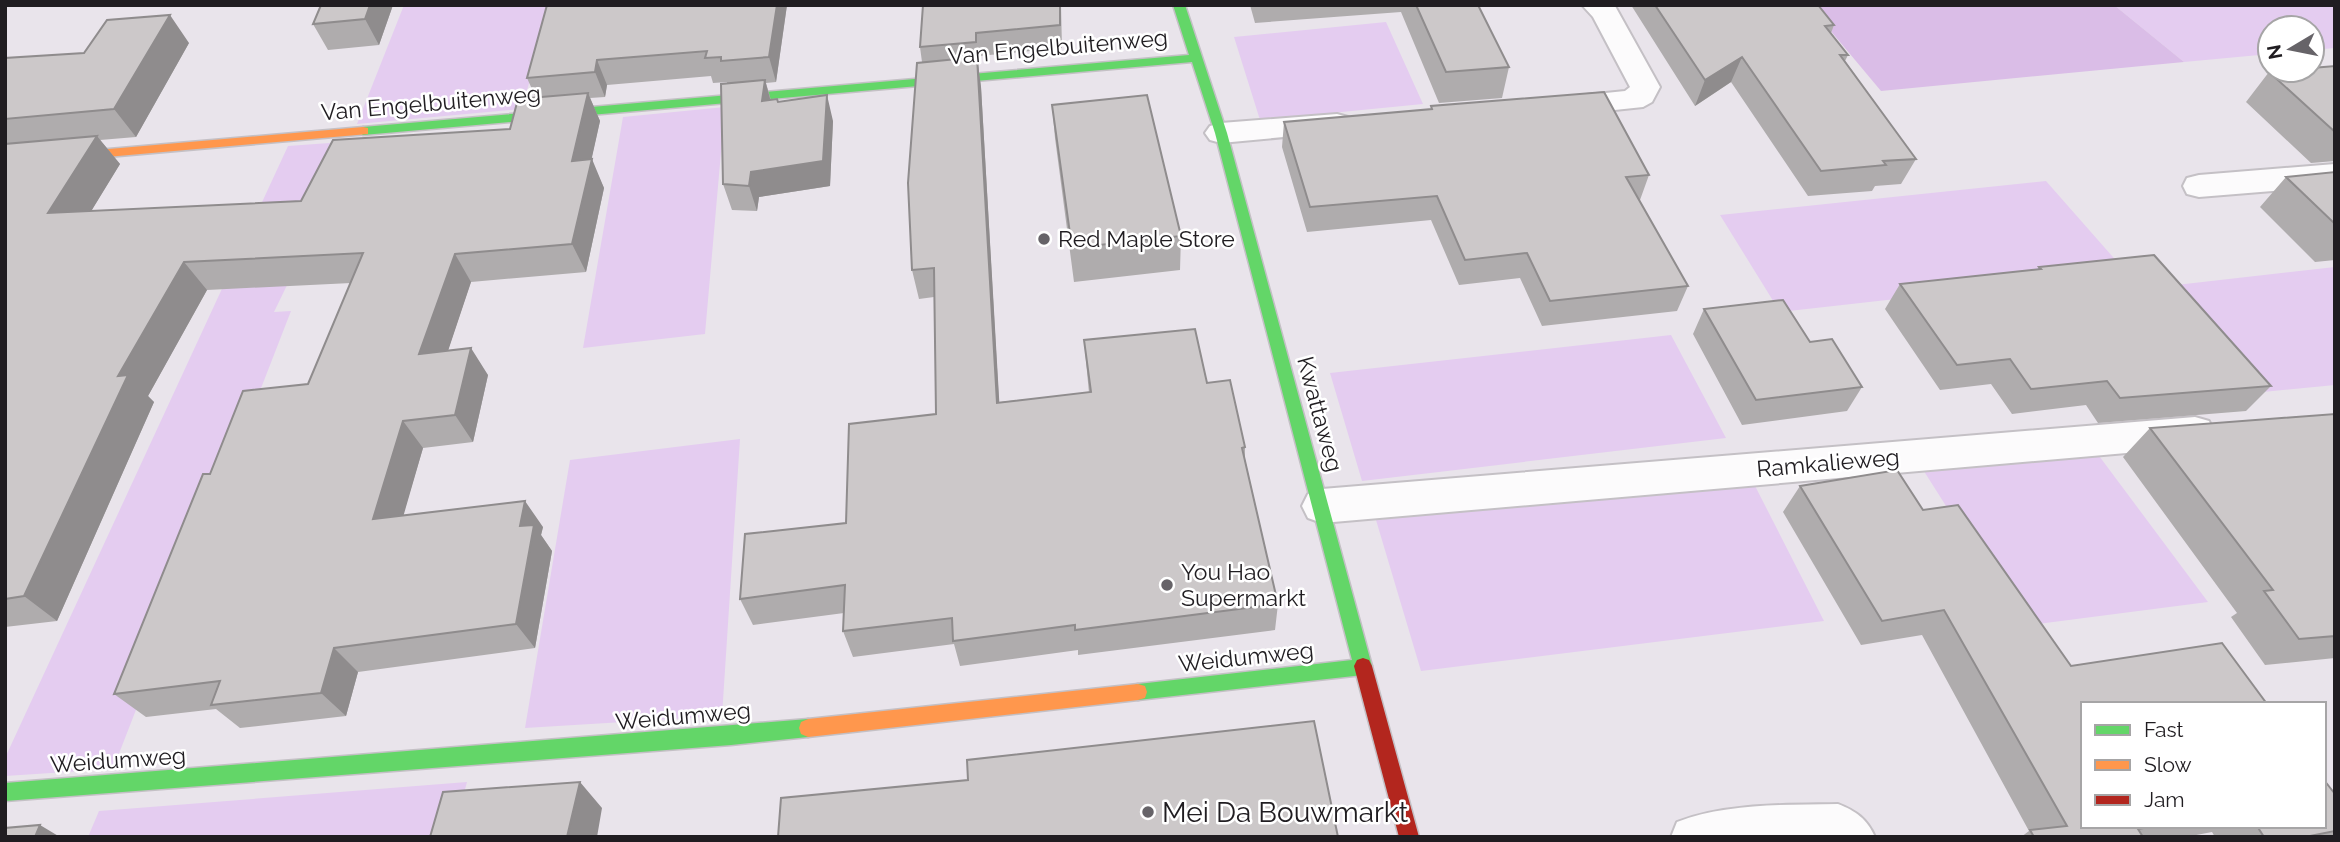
<svg xmlns="http://www.w3.org/2000/svg" width="2340" height="842" font-family="Raleway,sans-serif">
	<rect width="100%" height="100%" fill="#e9e4eb"/>
	<!-- green -->
	<path fill="#e4ccf0" d="M404,5H550L522,109L357,124Z
		M2114,5H2335V48L2312,50V28H2270V54L2184,62Z
		M1386,22L1423,104L1260,120L1234,37Z
		M725,107L705,334L583,348L623,117Z
		M357,141L274,312L291,311L113,769L5,776V758L288,146Z
		M2046,181L2127,273L1780,312L1720,215Z
		M2335,267V385L2243,394L2150,288Z
		M1671,335L1726,438L1362,481L1330,373Z
		M2085,437L2208,602L2022,626L1915,457Z
		M740,439L722,716L525,728L570,460Z
		M1751,478L1824,621L1421,671L1376,520Z
		M467,782L452,837H88L99,811Z"/>
	<!-- forest -->
	<path fill="#dabde7" d="M1809,5H2114L2184,62L1881,91Z"/>
	<g fill="none" stroke-linecap="round" stroke-linejoin="round">
		<!-- lane casing -->
		<g stroke="#c4c0c5" stroke-width="4">
			<path id="lane" d="M1838,804C1856,811 1867,819 1875,837H1671L1677,822C1726,803 1786,805 1838,804Z"/>
		</g>
		<!-- street casing -->
		<g stroke="#c4c0c5" stroke-width="4">
			<path id="street" d="M1582,5L1615,6L1660,87L1652,102L1643,107L1558,116L1547,113L1543,106L1547,99L1625,91L1630,87L1593,17Z
				M1337,114L1348,117L1353,124L1348,131L1221,143L1210,140L1205,133L1210,126L1221,123Z
				M2335,164V186L2199,197L2187,194L2183,186L2187,178L2199,175Z
				M2195,417L2209,421L2214,432L2209,443L2195,447L1322,523L1308,518L1302,506L1308,494L1322,489Z"/>
		</g>
		<!-- fast casing -->
		<g stroke="#c4c0c5" stroke-width="3">
			<path id="fast" d="M1173,5H1185L1227,133L1372,666L1369,673L1363,675L1138,700L1131,698L1129,692L1131,686L1138,684L1352,660L1215,133L1192,62L363,135L357,131L363,127L1189,55Z
				M808,719L815,722L817,728L815,734L808,737L731,745L5,801V783Z"/>
		</g>
		<!-- slow casing -->
		<g stroke="#c4c0c5" stroke-width="3">
			<path id="slow" d="M363,127L368,128V134L5,166V158Z
				M1138,684L1145,686L1147,692L1145,698L1138,700L808,737L801,734L799,728L801,722L808,719Z"/>
		</g>
		<!-- jam casing -->
		<g stroke="#c4c0c5" stroke-width="3">
			<path id="jam" d="M1363,658L1369,660L1372,666L1419,837H1399L1354,666L1357,660Z"/>
		</g>
		<!-- lane -->
		<use href="#lane" fill="#fcfbfc" fill-rule="evenodd"/>
		<!-- street -->
		<use href="#street" fill="#fcfbfc" fill-rule="evenodd"/>
		<!-- fast -->
		<use href="#fast" fill="#63d668" fill-rule="evenodd"/>
		<!-- slow -->
		<use href="#slow" fill="#ff974d" fill-rule="evenodd"/>
		<!-- jam -->
		<use href="#jam" fill="#b3261e" fill-rule="evenodd"/>
	</g>
	<!-- wall -->
	<path fill="#afacad" d="M321,5H393L379,45L328,50L313,24Z
		M547,5H787L776,82L766,83L771,100L833,121L830,186L759,197L757,211L732,210L723,184L727,82L713,83L711,76L607,85L605,97L590,98L600,121L591,160L604,188L586,272L471,282L448,350L488,375L473,442L423,448L403,515L543,527L541,535L552,551L535,648L358,672L346,716L240,728L216,709L146,717L114,694L210,474L308,384L351,283L207,290L148,396L154,402L57,621L5,627V58L84,53L189,43L136,137L100,140L120,164L91,211L301,201L510,129L536,98L527,78Z
		M1061,5L1062,48L979,56V65H978L981,87L999,402L1089,393L1084,340L1207,383L1245,447V459L1278,604L1275,630L1078,655V650L960,666L954,644L853,657L843,631L844,613L753,625L740,599L846,523L936,414L934,297L919,299L912,270L922,62L920,47Z
		M1250,5H1478L1509,67L1502,98L1439,103L1401,12L1255,23Z
		M1631,5H1818L1834,25L1831,33L1848,55L1845,61L1916,159L1901,184L1875,186L1872,191L1808,196L1731,82L1695,106Z
		M2335,66V161L2311,163L2246,102L2269,72Z
		M1052,105L1181,236L1180,270L1074,282L1055,138Z
		M1431,106L1649,175L1640,200H1639L1688,286L1677,311L1542,326L1520,278L1459,285L1431,220L1307,232L1282,147L1284,122L1431,109Z
		M2335,172V260L2315,262L2260,207L2286,177Z
		M2039,267L2271,386L2246,411L2098,423L2086,405L2012,414L1991,384L1940,390L1885,309L1900,284L2038,269Z
		M1704,309L1810,342L1862,387L1847,411L1742,425L1693,334Z
		M2335,414V658L2265,665L2231,617L2237,613L2123,457L2150,428Z
		M1897,470L2083,826H2324L2335,794V837H2215L2212,832L2186,837H2021L2029,831L1922,635L1861,645L1783,512L1800,486Z"/>
	<!-- shaded-wall -->
	<path fill="#8f8c8d" d="M370,5H393L379,45L365,19Z
		M777,5H787L776,82L769,57Z
		M170,15L189,43L136,137L114,109Z
		M977,57L981,87L1001,431L997,403Z
		M1742,57L1731,82L1695,106L1705,80Z
		M597,60L607,85L605,97L595,72Z
		M765,80L772,106L762,101Z
		M588,93L600,121L585,189L572,161Z
		M827,95L833,121L830,186L759,197L757,211L749,186L751,172Z
		M97,136L120,164L73,241L48,213Z
		M592,159L604,188L586,272L572,244Z
		M455,254L471,282L438,381L419,354Z
		M184,262L207,290L148,396L154,402L57,621L24,596L118,376Z
		M471,348L488,375L473,442L455,415Z
		M403,421L423,448L395,545L373,519Z
		M525,501L543,527L541,535L552,551L535,648L516,624L520,526Z
		M334,648L358,672L346,716L321,693Z
		M580,782L602,808L597,837H567Z
		M40,825L60,837H35Z"/>
	<!-- building -->
	<path fill="#ccc8c9" stroke="#8f8c8d" stroke-width="2" d="M321,5H370L365,19L313,24Z
		M547,5H777L769,57L721,61V57L705,58L707,51L597,60L595,72L527,78Z
		M923,5H1060V25L976,33V42L920,47Z
		M1416,5H1478L1509,67L1446,72Z
		M1655,5H1818L1834,25L1825,26L1848,55H1840L1916,159L1883,161L1886,165L1821,171L1742,57L1705,80Z
		M170,15L114,109L5,119V58L84,53L107,20Z
		M977,57L997,403L1091,392L1084,340L1195,329L1207,383L1230,380L1245,447L1242,448L1278,604L1075,630V625L953,641L952,618L843,631L845,585L740,599L745,534L846,523L849,424L936,414L934,268L912,270L908,183L917,63Z
		M2335,66V132L2269,72L2290,70H2312V68Z
		M765,80L762,101L777,99L778,102L827,95L823,161L751,172L749,186L723,184L721,84Z
		M1604,92L1649,175L1626,177L1688,286L1550,301L1527,253L1465,260L1437,196L1310,207L1284,122L1432,109L1431,106Z
		M588,93L572,161L592,159L572,244L455,254L419,354L471,348L455,415L403,421L373,519L525,501L520,526L534,525L516,624L334,648L321,693L211,705L220,681L114,694L203,474H210L243,391L308,384L363,253L184,262L118,376L128,375L24,596L5,599V144L97,136L48,213L301,201L333,140L510,129L518,99Z
		M1147,95L1181,236L1072,248L1052,105Z
		M2335,172V224L2286,177Z
		M2154,255L2271,386L2120,398L2107,381L2031,389L2010,359L1957,365L1900,284L2041,269L2039,267Z
		M1783,300L1810,342L1832,339L1862,387L1756,400L1704,309Z
		M2335,414V636L2299,639L2264,591L2273,590L2150,428Z
		M1897,470L1923,510L1958,505L2071,666L2222,643L2267,704H2083V826H2155L2138,829L2143,837H2034L2030,830L2067,826L1944,610L1882,621L1800,486Z
		M1314,721L1338,837H778L781,798L968,780L967,760Z
		M2324,780L2335,794V831L2305,837H2264L2257,826H2324Z
		M580,782L567,837H430L443,792Z
		M40,825L35,837H5V828Z"/>
	<!-- markers -->
	<g fill="#666368" stroke="#fff" stroke-width="2.5">
		<circle cx="1044" cy="239" r="7"/>
		<circle cx="1167" cy="585" r="7"/>
		<circle cx="1148" cy="812" r="7"/>
	</g>
	<g text-anchor="middle" stroke-width="5" stroke-linejoin="round" paint-order="stroke">
		<!-- street labels -->
		<g font-size="23" fill="#201d21" stroke="#fff">
			<text transform="translate(1058 47) rotate(-5)" y="8">Van Engelbuitenweg</text>
			<text transform="translate(431 103) rotate(-5)" y="8">Van Engelbuitenweg</text>
			<text transform="translate(1320 414) rotate(75)" y="8">Kwattaweg</text>
			<text transform="translate(1828 463) rotate(-5)" y="8">Ramkalieweg</text>
			<text transform="translate(1246 657) rotate(-6)" y="8">Weidumweg</text>
			<text transform="translate(683 716) rotate(-5)" y="8">Weidumweg</text>
			<text transform="translate(118 760) rotate(-4)" y="8">Weidumweg</text>
		</g>
		<!-- poi labels -->
		<g font-size="23" fill="#201d21" stroke="#fff" text-anchor="start">
			<text x="1058" y="247">Red Maple Store</text>
			<text x="1181" y="580">You Hao<tspan x="1181" dy="26">Supermarkt</tspan></text>
		</g>
		<!-- near-poi labels -->
		<g font-size="28" fill="#201d21" stroke="#fff" text-anchor="start">
			<text x="1162" y="822">Mei Da Bouwmarkt</text>
		</g>
	</g>
	<!-- border -->
	<rect width="2340" height="842" fill="none" stroke="#201d21" stroke-width="14"/>
	<!-- legend -->
	<rect x="2081" y="702" width="245" height="126" fill="#ffffff" stroke="#a6a5a6" stroke-width="2"/>
	<rect x="2095" y="725" width="35" height="10" fill="#63d668" stroke="#a6a5a6" stroke-width="2"/>
	<text x="2144" y="737" font-size="21" fill="#201d21">Fast</text>
	<rect x="2095" y="760" width="35" height="10" fill="#ff974d" stroke="#a6a5a6" stroke-width="2"/>
	<text x="2144" y="772" font-size="21" fill="#201d21">Slow</text>
	<rect x="2095" y="795" width="35" height="10" fill="#b3261e" stroke="#a6a5a6" stroke-width="2"/>
	<text x="2144" y="807" font-size="21" fill="#201d21">Jam</text>
	<!-- north arrow -->
	<g transform="translate(2291 49) rotate(260)"><circle r="33" fill="#ffffff" stroke="#a6a5a6" stroke-width="2"/>
	<path d="M0-5L12 26L0 18L-12 26Z" fill="#666368"/>
	<text y="-10" font-size="19" font-weight="bold" text-anchor="middle" fill="#201d21">N</text>
	</g>
</svg>
